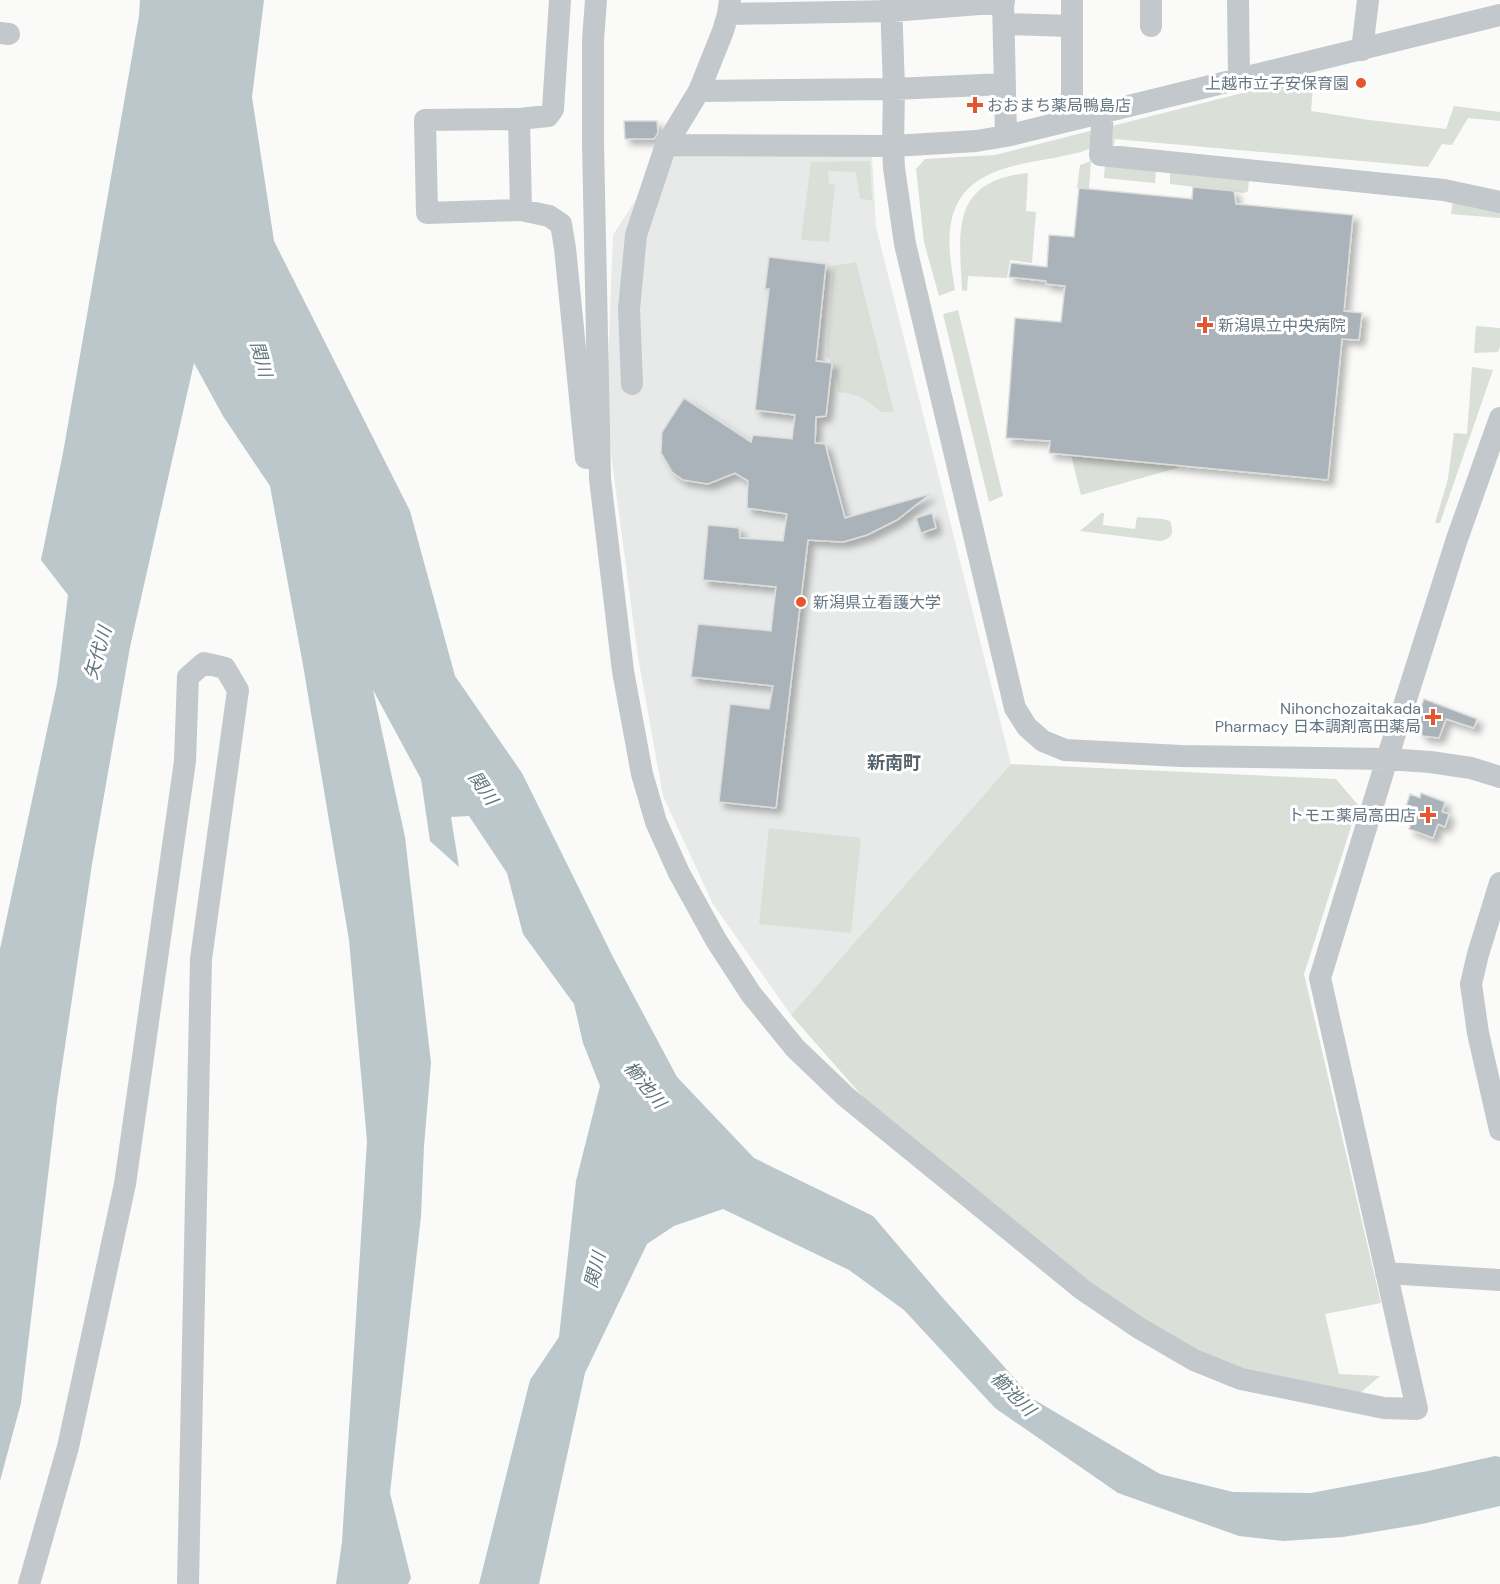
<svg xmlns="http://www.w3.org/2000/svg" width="1500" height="1584" font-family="'DM Sans','Noto Sans JP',sans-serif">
	<defs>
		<filter id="shadow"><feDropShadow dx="5.5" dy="5.5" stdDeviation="3" flood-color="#0004"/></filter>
	</defs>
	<rect width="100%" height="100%" fill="#fafaf8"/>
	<!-- built -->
	<path fill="#e8e9e9" d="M668,150L872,156L876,227L1011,764L791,1015L713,904L663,796L638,657L606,416L613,235Z"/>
	<!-- green -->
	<path fill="#dadfd7" d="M1314,75L1311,111L1369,120L1446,129L1454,106L1500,112V121L1468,118L1452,145L1442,144L1428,167L1115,139L1113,150L1107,139L1108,127Z
		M1094,130L1091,148L1081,152C1064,156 1048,159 1031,162C990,170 955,183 950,230C948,250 952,271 955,290L939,296L924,242L916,169L925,159L995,155Z
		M870,161L872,200L860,199L856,172L828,171L829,184L835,185L829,242L801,240L811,162Z
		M1091,161L1089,189L1077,188L1080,165Z
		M1105,165L1156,170L1155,183L1104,178Z
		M1170,171L1249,180L1248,191L1244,193L1170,184Z
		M1028,173L1026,211L1036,212L1032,263L1010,260L1007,278L968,276L967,291L962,290C959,229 951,181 1028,173Z
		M1453,200L1500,209V218L1451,214Z
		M856,262L894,412H881C866,399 858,394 838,392C837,380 836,365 826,356L833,266Z
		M958,310L1003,496L989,502L943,314Z
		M1476,326L1500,328V347L1498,352L1474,353Z
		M1472,367L1493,370L1440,523H1435L1448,479L1454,433L1467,434Z
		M1071,455L1184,466L1081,495Z
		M1101,513H1104L1103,525L1135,529L1137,517L1163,519L1170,521C1174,532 1173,539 1160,541L1080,531Z
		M1011,764L1336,779L1358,805L1304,974L1381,1303L1325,1314L1339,1374L1380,1376L1359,1394L1252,1373L1198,1352L1104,1297L871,1106L791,1015Z
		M769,828L861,838L851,933L759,924Z"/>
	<!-- water -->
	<path fill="#bbc7cb" d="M140,0H264L252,97L274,241L410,511L455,676L522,773L613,957L677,1077L754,1158L873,1216L942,1297L1033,1399L1160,1474L1233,1492L1311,1493L1428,1471L1495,1456L1500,1457V1506L1422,1524L1343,1537L1283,1541L1239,1536L1118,1493L995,1408L904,1310L849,1270L723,1209L674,1226L647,1244L585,1373L539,1584H479L530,1380L559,1337L576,1181L600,1086L583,1043L574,1004L523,934L507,873L469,816L451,817L459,867L430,841L421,779L373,690L405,837L431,1063L424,1146L421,1216L390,1493L411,1578L408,1584H336L342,1542L367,1141L349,940L303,665L270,486L223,416L194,363L130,647L92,864L57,1100L21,1403L0,1481V949L57,684L68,595L41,560L63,453L139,16Z"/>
	<!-- building -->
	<path fill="#aab3b9" stroke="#dcdcda" stroke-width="1.5" filter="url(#shadow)" d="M624,121H657L658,133L654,139H625Z
		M1193,187L1234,191L1236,204L1353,215L1344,311L1362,313L1359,340L1342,339L1328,480L1049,453L1050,441L1006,438L1015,318L1061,322L1065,286L1046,284V281L1009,277L1011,263L1047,267L1049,235L1074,237L1079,188L1192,199Z
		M769,257L826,264L816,361L832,363L826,416L816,417L815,443L825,444L845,518L930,494L897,520L867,535L843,542L808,540L776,808L719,802L730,704L769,709L773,686L691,677L698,624L771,631L776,587L703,580L708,525L739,528L740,538L783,541L787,514L747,508L748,481L735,473L708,484L683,480L672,472L661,453L662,432L684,398L751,442L753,435L792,439L795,415L755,410L769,289H765Z
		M932,513L936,528L921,533L916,518Z
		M1424,699L1477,719L1474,728L1446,719L1439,738L1423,736L1415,723Z
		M1421,793L1445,802L1442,812L1449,814L1445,827L1438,824L1433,838L1409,829L1415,814L1405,810L1410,794L1420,798Z"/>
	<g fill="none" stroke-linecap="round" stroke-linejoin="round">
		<!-- minor -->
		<path stroke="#c3c8cc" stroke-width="22" d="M596,0L593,40V143L600,479L623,671L642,774L656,822L679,873L716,940L751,994L795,1048L845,1096L1083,1290L1139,1328L1194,1360L1241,1379L1384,1408L1417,1409L1320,978L1387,759L1457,539L1500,418
			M891,0L894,89L893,146L894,168L905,244L1015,708L1027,727L1043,741L1065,750L1181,756L1387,759L1430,762L1471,768L1500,777
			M1003,0L1006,136
			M1238,0L1239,79
			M728,14L892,11L1004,2
			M1004,24L1071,26
			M1151,26V0
			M0,33L9,34
			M1362,50L1368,0
			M699,91L894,89L1004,84
			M1103,112L1100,155L1444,190L1500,202
			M519,119L548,116L553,109L560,0
			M1072,119V0
			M666,145L893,146L976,141L1006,136L1500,15
			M521,210L519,119L425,120L427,213L521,210L549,216L561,224L565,248L586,458
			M632,384L629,309L636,235L666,145L699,91L723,31L728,14L730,0
			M1500,883L1478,954L1471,984L1478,1033L1500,1130
			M1386,1273L1500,1280
			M29,1584L68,1447L125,1184L185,761L188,677L204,663L225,668L238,690L201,959L188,1584"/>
	</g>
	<!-- markers -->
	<g fill="#e4572e" stroke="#fff" stroke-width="2">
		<circle cx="1361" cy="83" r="6"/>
		<path d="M972 96h6v6h6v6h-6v6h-6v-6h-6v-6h6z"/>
		<path d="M1202 316h6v6h6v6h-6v6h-6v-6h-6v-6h6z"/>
		<circle cx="801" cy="602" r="6"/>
		<path d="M1430 708h6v6h6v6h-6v6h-6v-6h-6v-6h6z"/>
		<path d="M1425 806h6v6h6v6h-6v6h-6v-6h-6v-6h6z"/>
	</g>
	<g text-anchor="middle" stroke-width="6" stroke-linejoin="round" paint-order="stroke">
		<!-- poi labels -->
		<g font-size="16" fill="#657683" stroke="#fff" text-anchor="end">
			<text x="1349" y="89">上越市立子安保育園</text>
			<text x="987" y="111" text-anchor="start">おおまち薬局鴨島店</text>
			<text x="1218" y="331" text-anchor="start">新潟県立中央病院</text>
			<text x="813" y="608" text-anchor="start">新潟県立看護大学</text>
			<text x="1421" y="714">Nihonchozaitakada<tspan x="1421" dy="18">Pharmacy 日本調剤高田薬局</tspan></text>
			<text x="1416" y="821">トモエ薬局高田店</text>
		</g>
		<!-- water labels -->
		<g font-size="18" font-style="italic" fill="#60757c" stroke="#fff">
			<text transform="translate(261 359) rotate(75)" y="6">関川</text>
			<text transform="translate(98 653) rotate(-74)" y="6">矢代川</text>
			<text transform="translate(483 788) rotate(55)" y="6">関川</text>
			<text transform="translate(645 1085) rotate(51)" y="6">櫛池川</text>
			<text transform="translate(595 1270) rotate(-75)" y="6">関川</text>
			<text transform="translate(1013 1394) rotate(45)" y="6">櫛池川</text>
		</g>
		<!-- neighbourhood labels -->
		<g font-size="18" font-weight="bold" fill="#57646e" stroke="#fff">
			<text x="894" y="769">新南町</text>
		</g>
	</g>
</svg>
